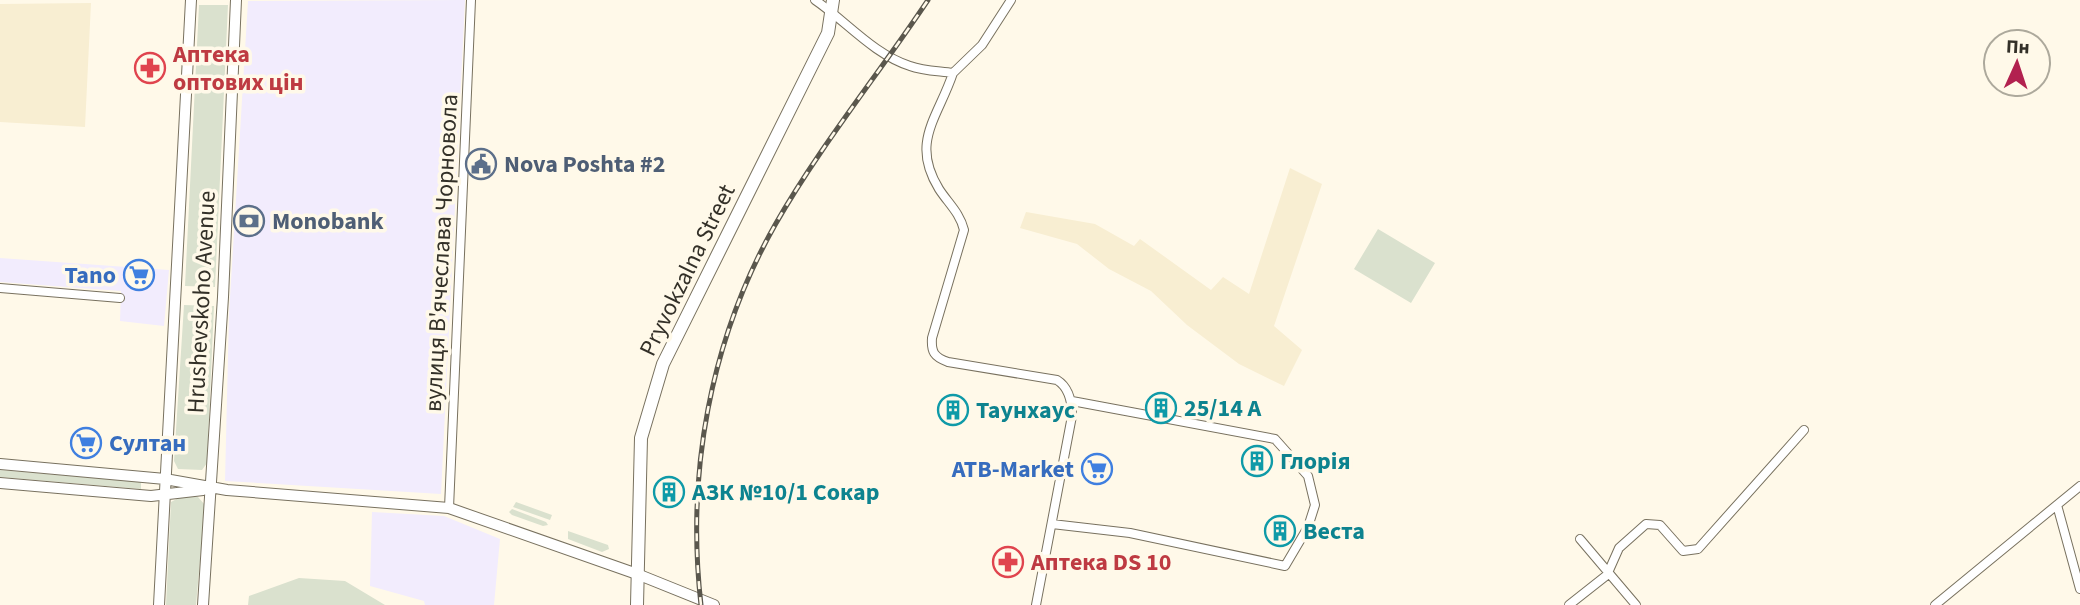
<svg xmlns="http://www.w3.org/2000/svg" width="2080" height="605" font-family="'Source Sans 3',sans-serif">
	<rect width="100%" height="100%" fill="#fff9e9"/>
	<!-- commercial -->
	<path fill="#f2ecfd" d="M465,0L441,494L225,481L229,314L248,1Z
		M0,258L169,270L164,326L120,321L121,291L0,282Z
		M372,512L444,516L500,539L494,605H425L424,601L370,586Z"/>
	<!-- built -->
	<path fill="#f8eed2" d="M91,3L85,127L0,122V4Z
		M1290,168L1322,184L1274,326L1302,350L1284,386L1239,364L1187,325L1151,291L1109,269L1077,244L1020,228L1026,212L1095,224L1134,246L1140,239L1211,290L1223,277L1249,294Z"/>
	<!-- green -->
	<path fill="#dae1ce" d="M199,5H228L215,287L185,286Z
		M1378,229L1435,263L1411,303L1354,269Z
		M673,300H679L658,341L655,336Z
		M184,305L214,306L207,463L202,470L178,469L174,461Z
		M0,470L141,482V489L0,477Z
		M188,493L198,497L205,505L196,605H166L171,502Z
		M516,502L552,515L550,520L513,507Z
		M512,509L546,522L548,525L543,526L512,515L509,512Z
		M568,531L608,545L609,549L602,552L568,539Z
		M299,578L345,581L385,605H248L249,596Z"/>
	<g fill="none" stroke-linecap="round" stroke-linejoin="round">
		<!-- street casing -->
		<g stroke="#78715f" stroke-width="10">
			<path id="street" d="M815,0C846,21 873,54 910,66C923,71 939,71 953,73L982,45L1011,0
				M953,73C938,118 910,142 939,189C948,203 960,213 964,230L932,338C931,352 934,357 948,362L1057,380C1070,388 1072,403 1072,416L1036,605
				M0,288L120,298
				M2057,505L2080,589
				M449,508L471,0
				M1052,524L1130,533L1285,566L1308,527L1315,505L1308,476L1275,439L1072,401
				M1580,539L1636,605
				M1569,605L1607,575L1619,548L1646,524L1660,525L1683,551L1698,549L1804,430
				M1935,605L2080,486"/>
		</g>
		<!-- secondary casing -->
		<g stroke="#78715f" stroke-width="12">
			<path id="secondary" d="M0,464L165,479L227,490L449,508L637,574L714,605
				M0,483L151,496L203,490
				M159,605L191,0
				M203,605L223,297L236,0"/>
		</g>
		<!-- primary casing -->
		<g stroke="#78715f" stroke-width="14">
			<path id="primary" d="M637,605L641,438L663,364L828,33L833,0"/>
		</g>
		<!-- street -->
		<use href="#street" stroke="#fff" stroke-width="8"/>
		<!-- secondary -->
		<use href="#secondary" stroke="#fff" stroke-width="10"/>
		<!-- primary -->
		<use href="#primary" stroke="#fff" stroke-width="12"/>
		<!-- rail casing -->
		<g stroke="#5a574d" stroke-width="5">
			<path id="rail" d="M701,605C686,474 710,340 775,225C820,146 878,75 928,0"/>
		</g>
		<!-- rail -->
		<use href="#rail" stroke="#fff9e9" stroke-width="2.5" stroke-dasharray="8" stroke-linecap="butt"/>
	</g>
	<!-- icons -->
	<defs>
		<g id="pharmacy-ring" transform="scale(1.575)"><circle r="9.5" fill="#fff9e9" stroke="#e0444e" stroke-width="1.5"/><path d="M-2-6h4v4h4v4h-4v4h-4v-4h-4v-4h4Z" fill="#e0444e"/></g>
		<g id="civic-ring" transform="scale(1.575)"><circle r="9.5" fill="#fff9e9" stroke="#5c6f8a" stroke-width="1.5"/><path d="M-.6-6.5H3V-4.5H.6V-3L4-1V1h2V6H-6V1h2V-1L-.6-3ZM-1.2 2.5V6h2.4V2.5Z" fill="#5c6f8a"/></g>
		<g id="bank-ring" transform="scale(1.575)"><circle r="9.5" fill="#fff9e9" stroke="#5c6f8a" stroke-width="1.5"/><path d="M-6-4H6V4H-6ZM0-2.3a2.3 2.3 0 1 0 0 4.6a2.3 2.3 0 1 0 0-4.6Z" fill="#5c6f8a"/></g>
		<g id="supermarket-ring" transform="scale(1.575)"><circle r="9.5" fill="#fff9e9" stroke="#3f7fe0" stroke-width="1.5"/><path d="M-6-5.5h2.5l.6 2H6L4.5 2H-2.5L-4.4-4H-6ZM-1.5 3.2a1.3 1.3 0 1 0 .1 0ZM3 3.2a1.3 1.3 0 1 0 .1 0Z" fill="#3f7fe0"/></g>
		<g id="building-ring" transform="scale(1.575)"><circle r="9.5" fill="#fff9e9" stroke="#0f9aa8" stroke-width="1.5"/><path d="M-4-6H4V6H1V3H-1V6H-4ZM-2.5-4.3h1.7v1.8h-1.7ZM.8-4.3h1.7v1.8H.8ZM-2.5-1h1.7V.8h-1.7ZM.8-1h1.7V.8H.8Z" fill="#0f9aa8"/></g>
	</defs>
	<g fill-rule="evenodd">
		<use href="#pharmacy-ring" x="150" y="68"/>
		<use href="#civic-ring" x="481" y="164"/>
		<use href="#bank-ring" x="249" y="221"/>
		<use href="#supermarket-ring" x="139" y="275"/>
		<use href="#building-ring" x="1161" y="408"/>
		<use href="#building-ring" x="953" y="410"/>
		<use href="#supermarket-ring" x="86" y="443"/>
		<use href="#building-ring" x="1257" y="461"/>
		<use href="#supermarket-ring" x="1097" y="469"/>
		<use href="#building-ring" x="669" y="492"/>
		<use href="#building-ring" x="1280" y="531"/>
		<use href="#pharmacy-ring" x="1008" y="562"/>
	</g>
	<g text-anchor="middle" stroke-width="7" stroke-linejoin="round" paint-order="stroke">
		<!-- health labels -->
		<g font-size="24" font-weight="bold" fill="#be3a42" stroke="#fff9e9" text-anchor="start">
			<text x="173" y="62">Аптека<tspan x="173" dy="28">оптових цін</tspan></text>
			<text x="1031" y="570">Аптека DS 10</text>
		</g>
		<!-- service labels -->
		<g font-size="24" font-weight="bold" fill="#4e5e75" stroke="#fff9e9" text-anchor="start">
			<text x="504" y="172">Nova Poshta #2</text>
			<text x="272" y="229">Monobank</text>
		</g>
		<!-- street labels -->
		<g font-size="24" fill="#333028" stroke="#fff9e9">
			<text transform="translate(441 253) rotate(-87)" y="8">вулиця В'ячеслава Чорновола</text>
			<text transform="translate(687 270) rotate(-64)" y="8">Pryvokzalna Street</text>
			<text transform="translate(201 302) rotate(-87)" y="8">Hrushevskoho Avenue</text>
		</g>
		<!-- shop labels -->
		<g font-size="24" font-weight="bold" fill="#366cbe" stroke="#fff9e9" text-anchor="end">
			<text x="116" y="283">Tano</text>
			<text x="109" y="451" text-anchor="start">Султан</text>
			<text x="1074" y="477">ATB-Market</text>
		</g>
		<!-- culture labels -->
		<g font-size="24" font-weight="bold" fill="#0d838f" stroke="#fff9e9" text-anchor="start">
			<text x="1184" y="416">25/14 А</text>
			<text x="976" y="418">Таунхаус</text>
			<text x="1280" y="469">Глорія</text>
			<text x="692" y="500">АЗК №10/1 Сокар</text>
			<text x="1303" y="539">Веста</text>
		</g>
	</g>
	<!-- north arrow -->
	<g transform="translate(2017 63) rotate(3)"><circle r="33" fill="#fff9e9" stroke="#ada99c" stroke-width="2"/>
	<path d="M0-5L12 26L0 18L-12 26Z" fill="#b2214f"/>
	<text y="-10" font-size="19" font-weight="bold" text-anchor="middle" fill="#333028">Пн</text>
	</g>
</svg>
